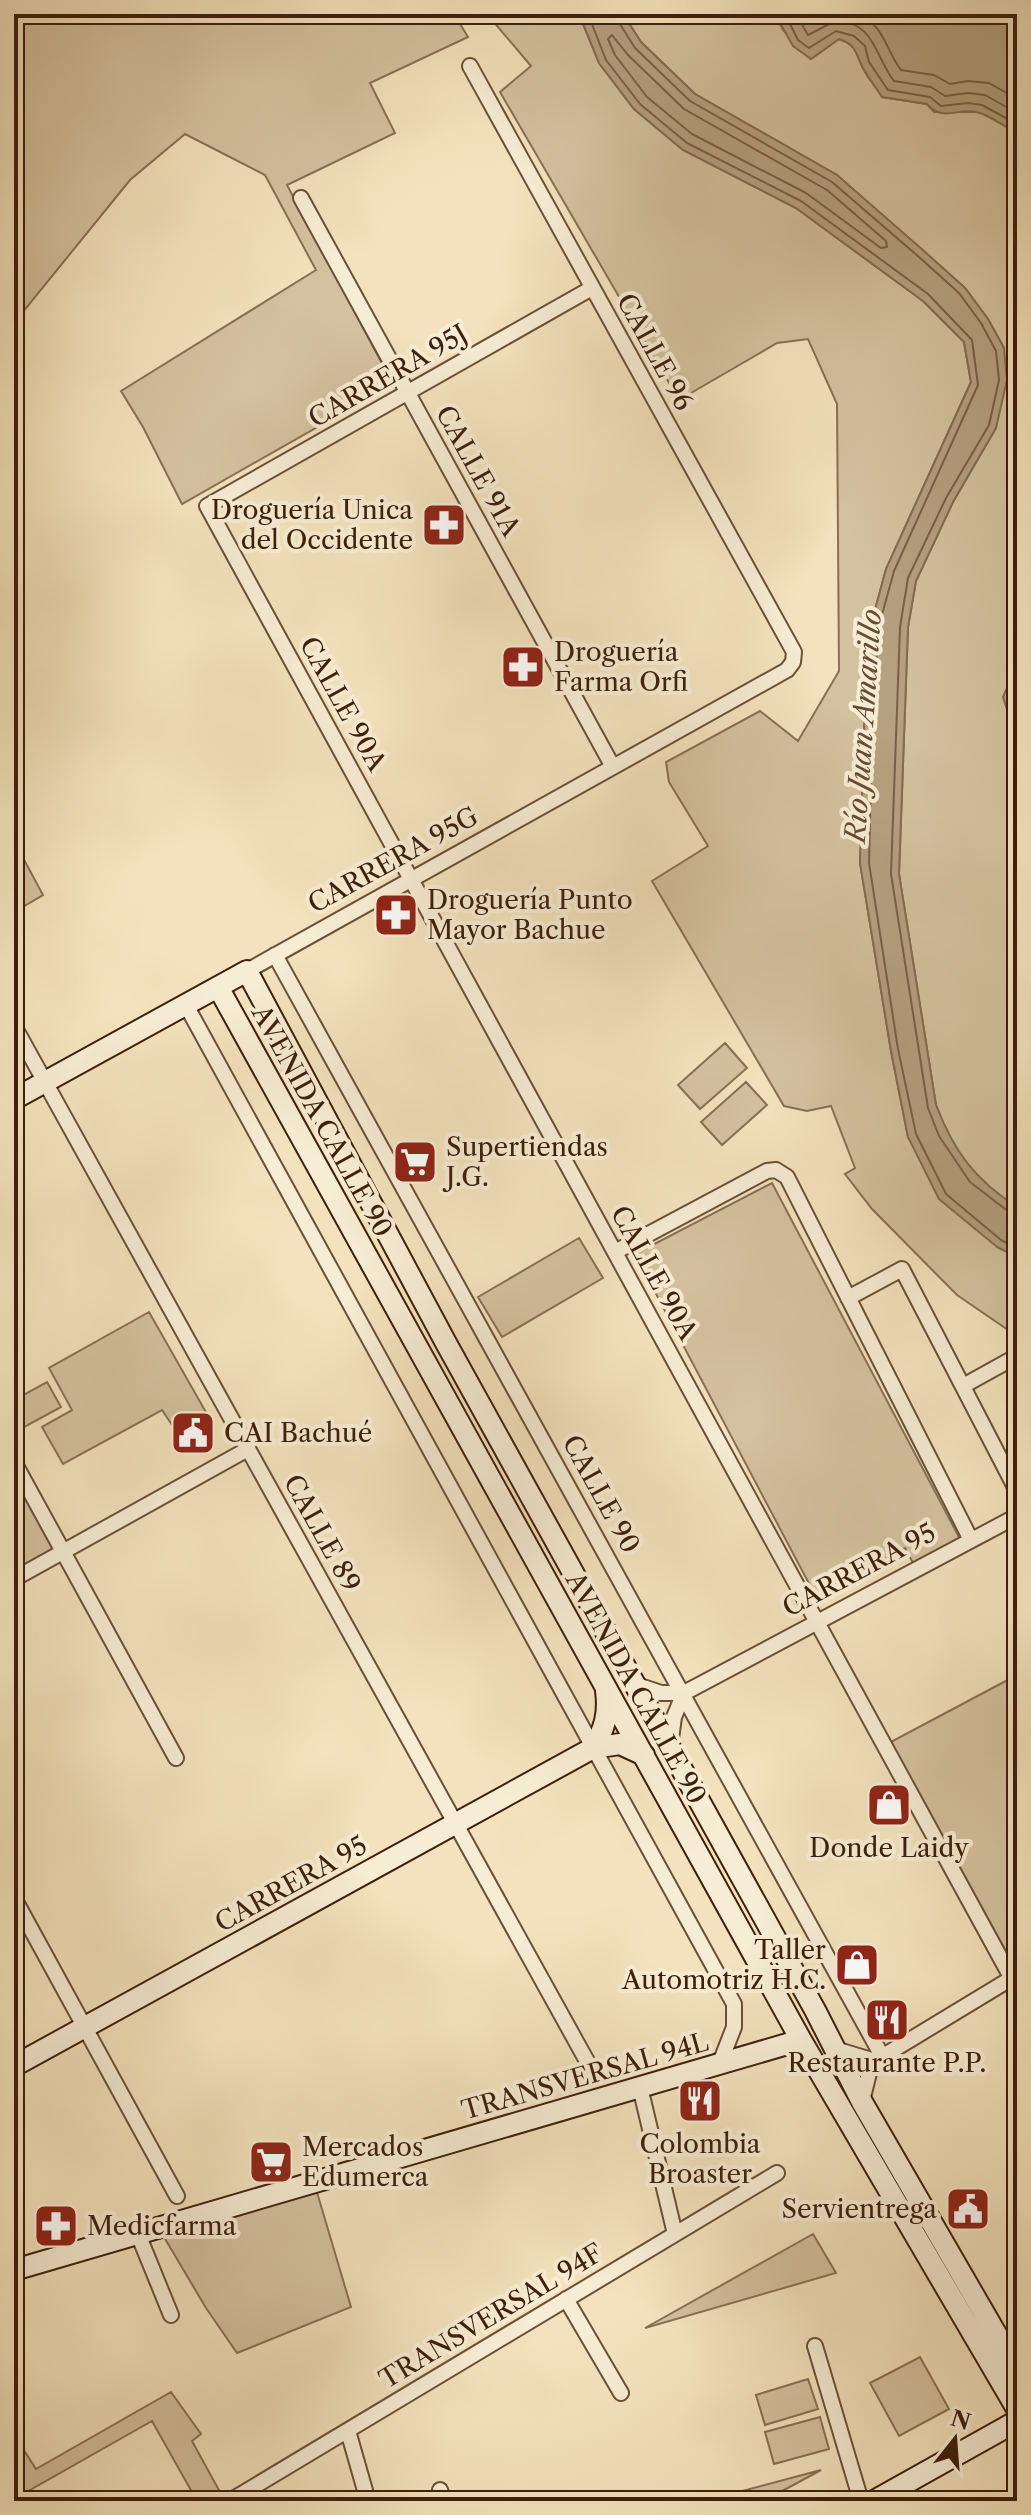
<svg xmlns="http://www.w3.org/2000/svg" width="1031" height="2515" font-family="'Libre Caslon Text',serif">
	<rect width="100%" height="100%" fill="#f3e2bd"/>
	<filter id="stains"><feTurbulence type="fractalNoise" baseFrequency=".0025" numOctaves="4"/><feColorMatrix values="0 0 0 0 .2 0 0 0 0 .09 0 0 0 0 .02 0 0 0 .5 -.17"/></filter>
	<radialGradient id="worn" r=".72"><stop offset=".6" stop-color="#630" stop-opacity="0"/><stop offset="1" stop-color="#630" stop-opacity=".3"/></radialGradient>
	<!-- green -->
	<path fill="#d4c19f" stroke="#887055" stroke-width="2" d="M14,14H454L468,37L370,83L395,133L287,185L393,384L182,504L143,427L121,391L316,270L265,175L185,134L130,180L14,323Z
		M487,14H579L599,63L634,109L683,150L796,208L923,301L964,342L971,382L886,569L872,621L860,863L891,1051L908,1137L997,1247L1017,1257V1336L957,1295L872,1209L845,1174L855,1168L831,1106L807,1111L784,1106L652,881L708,846L669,782L666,762L760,711L798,741L839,671L837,404L808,339L777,343L679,400L500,92L531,66Z
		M623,14H775L783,30L811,59L839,39C860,47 854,51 863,68C868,78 876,87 882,97L927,104L934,112H980L1017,133V632C1012,646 1016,657 1014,671C1013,688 1002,716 1017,728V815C1007,825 1006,839 1017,848V1207C975,1180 954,1152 936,1105L899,874L908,627L916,581L953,502L996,428L1004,348L988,319L965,288L837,175L695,94L641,42Z
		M14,841L43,895L14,912Z
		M725,1043L747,1068L700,1109L678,1085Z
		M746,1082L767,1105L722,1145L701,1122Z
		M772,1183L960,1539L913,1563L905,1548L815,1595L635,1254Z
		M579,1238L603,1278L502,1337L478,1297Z
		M149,1312L207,1414L176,1431L162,1410L63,1464L42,1427L72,1410L49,1368Z
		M47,1382L61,1407L17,1431L14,1425V1400Z
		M14,1464L62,1552L14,1578Z
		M1017,1675V1965L1011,1968L889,1743Z
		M316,2189L351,2307L237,2353L206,2308L164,2237Z
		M813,2234L836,2273L645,2328Z
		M920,2357L949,2409L899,2436L870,2383Z
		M808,2379L818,2409L765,2425L756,2395Z
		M171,2392L201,2434L192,2441L220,2492L203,2501H197L152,2421L14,2499V2435L36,2469Z
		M820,2417L829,2449L774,2464L765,2432Z
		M821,2470L764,2501H705Z"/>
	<!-- water -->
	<path fill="#b5a080" stroke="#856c51" stroke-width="2" d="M579,14H623L641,42L695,94L837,175L924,251L965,288L988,319L1004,348L1007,380L996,428L953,502L916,581L908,627L899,874L936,1105C954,1152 975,1180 1017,1207V1257L997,1247L939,1199L908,1137L891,1051L860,863L865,694L872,621L886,569L971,382L964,342L923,301L796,208L683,150L634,109L599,63Z
		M775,14H1017V133C1003,126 991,115 976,112C958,108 942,122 927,104L882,97C876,87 868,78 863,68C855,53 857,45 839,39L811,59L793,46Z
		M1017,632V728L1011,722L1003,697L1014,672L1012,653Z"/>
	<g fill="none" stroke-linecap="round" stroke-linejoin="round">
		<!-- shore -->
		<path stroke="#796046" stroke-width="2" d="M588,14L606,60L640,104L687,143L801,201L928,294L972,340L978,385L894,571L880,622L873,694L869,863L898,1049L916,1134L946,1194L1001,1240L1017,1248
			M617,14L618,21L635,48L690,101L832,182L919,257L959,293L981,323L996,351L999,380L989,425L946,498L908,578L900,627L891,874L928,1108L939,1136L970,1182L1009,1212L1017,1214
			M785,14L798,40L809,48L836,31L854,36L865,46L869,62L888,90L930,97L941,106L968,103L982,105L1017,124
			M796,14L808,35L835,21C875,21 875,57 894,81L931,87L945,96L968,93L985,95L1017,113
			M858,14C885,26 885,49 901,70L934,75L950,84L968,81L989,83L1017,99
			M612,35L628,55L684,109L827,190L886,241L887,247L881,248L806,193L692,134L647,97L615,55L608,39Z"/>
		<!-- street casing -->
		<g stroke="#6a5038" stroke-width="18">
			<path id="street" d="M301,198L613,767
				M592,288L207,506L1012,1979
				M275,955L882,2056
				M247,971L787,670L793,662L794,652L470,66
				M186,1005L734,2004V2027L720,2063
				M14,1026L588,2063
				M615,1252L767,1171L776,1170L787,1177L971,1540
				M848,1298L902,1269L1017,1491
				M963,1386L1017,1356
				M14,1462L176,1758
				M14,1579L248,1449
				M637,1685L661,1693H684L1017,1516
				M670,1746L674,1717L684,1693
				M14,1898L177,2196
				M835,2049L875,2061
				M640,2087L675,2234
				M862,2101L869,2073L875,2061L1017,1975
				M138,2234L171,2315
				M566,2299L621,2393
				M815,2346L861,2501
				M348,2431L368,2501
				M440,2490L444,2501
				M230,2501L777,2173"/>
		</g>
		<!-- secondary casing -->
		<g stroke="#3d1f0b" stroke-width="24">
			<path id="secondary" d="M218,987L801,2040L1017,2409
				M14,1099L247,971L446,1343L815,2010L862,2102L1017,2370
				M593,1748C605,1729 609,1713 606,1691
				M14,2066L593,1748L620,1744L644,1755
				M14,2270L801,2040
				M874,2501L1017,2421"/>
		</g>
		<!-- street -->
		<use href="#street" stroke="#f7ecd4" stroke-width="14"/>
		<!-- secondary -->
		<use href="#secondary" stroke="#f7ecd4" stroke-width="20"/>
	</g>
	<!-- icons -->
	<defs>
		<g id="pharmacy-square" transform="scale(2.3)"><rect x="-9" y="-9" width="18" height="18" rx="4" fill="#8f2418" stroke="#f7ecd4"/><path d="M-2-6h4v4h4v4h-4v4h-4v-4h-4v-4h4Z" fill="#fff"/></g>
		<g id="supermarket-square" transform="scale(2.3)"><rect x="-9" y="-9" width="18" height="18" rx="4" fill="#8f2418" stroke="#f7ecd4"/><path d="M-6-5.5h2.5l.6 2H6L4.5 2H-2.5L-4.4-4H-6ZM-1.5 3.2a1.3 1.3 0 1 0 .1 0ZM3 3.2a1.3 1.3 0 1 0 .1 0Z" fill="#fff"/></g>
		<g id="civic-square" transform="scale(2.3)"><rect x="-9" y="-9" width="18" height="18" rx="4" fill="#8f2418" stroke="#f7ecd4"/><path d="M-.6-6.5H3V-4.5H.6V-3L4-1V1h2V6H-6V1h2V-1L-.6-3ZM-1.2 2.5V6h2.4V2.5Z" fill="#fff"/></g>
		<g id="shop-square" transform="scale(2.3)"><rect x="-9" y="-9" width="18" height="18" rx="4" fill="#8f2418" stroke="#f7ecd4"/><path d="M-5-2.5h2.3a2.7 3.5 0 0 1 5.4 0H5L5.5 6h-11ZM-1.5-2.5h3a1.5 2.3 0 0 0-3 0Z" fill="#fff"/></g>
		<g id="restaurant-square" transform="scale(2.3)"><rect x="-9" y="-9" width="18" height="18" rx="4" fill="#8f2418" stroke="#f7ecd4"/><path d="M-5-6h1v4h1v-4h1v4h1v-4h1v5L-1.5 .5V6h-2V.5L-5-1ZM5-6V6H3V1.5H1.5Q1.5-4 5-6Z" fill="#fff"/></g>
	</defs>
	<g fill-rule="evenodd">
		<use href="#pharmacy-square" x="444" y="525"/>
		<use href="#pharmacy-square" x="523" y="667"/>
		<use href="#pharmacy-square" x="396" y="915"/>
		<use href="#supermarket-square" x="415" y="1162"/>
		<use href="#civic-square" x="193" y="1433"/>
		<use href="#shop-square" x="889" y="1805"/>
		<use href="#shop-square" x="857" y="1965"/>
		<use href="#restaurant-square" x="887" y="2020"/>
		<use href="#restaurant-square" x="700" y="2101"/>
		<use href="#supermarket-square" x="271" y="2162"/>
		<use href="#civic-square" x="968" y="2209"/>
		<use href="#pharmacy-square" x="56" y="2226"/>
	</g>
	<g text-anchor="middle" stroke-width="8" stroke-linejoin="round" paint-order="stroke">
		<!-- street labels -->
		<g font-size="26" fill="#3d1f0b" stroke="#f7ecd4">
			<text transform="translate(655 352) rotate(61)" y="9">CALLE 96</text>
			<text transform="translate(388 376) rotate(-30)" y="9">CARRERA 95J</text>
			<text transform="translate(478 471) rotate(61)" y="9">CALLE 91A</text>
			<text transform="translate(343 704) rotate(61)" y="9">CALLE 90A</text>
			<text transform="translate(393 860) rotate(-29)" y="9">CARRERA 95G</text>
			<text transform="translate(322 1121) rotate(61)" y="9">AVENIDA CALLE 90</text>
			<text transform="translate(654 1273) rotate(61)" y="9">CALLE 90A</text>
			<text transform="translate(601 1494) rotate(61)" y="9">CALLE 90</text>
			<text transform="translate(322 1533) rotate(61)" y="9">CALLE 89</text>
			<text transform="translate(859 1570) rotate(-28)" y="9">CARRERA 95</text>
			<text transform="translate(636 1688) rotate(61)" y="9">AVENIDA CALLE 90</text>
			<text transform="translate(291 1884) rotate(-29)" y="9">CARRERA 95</text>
			<text transform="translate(585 2076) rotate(-16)" y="9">TRANSVERSAL 94L</text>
			<text transform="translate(491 2316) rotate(-31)" y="9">TRANSVERSAL 94F</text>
		</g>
		<!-- poi labels -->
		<g font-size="26" fill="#3d1f0b" stroke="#f7ecd4" text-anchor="start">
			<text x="413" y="519" text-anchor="end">Droguería Unica<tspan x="413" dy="30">del Occidente</tspan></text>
			<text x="554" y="661">Droguería<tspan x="554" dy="30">Farma Orfi</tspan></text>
			<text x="427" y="909">Droguería Punto<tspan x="427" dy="30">Mayor Bachue</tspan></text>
			<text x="446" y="1156">Supertiendas<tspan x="446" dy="30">J.G.</tspan></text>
			<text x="224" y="1442">CAI Bachué</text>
			<text x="889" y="1857" text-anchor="middle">Donde Laidy</text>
			<text x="826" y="1959" text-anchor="end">Taller<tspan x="826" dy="30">Automotriz H.C.</tspan></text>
			<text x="887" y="2072" text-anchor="middle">Restaurante P.P.</text>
			<text x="700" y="2153" text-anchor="middle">Colombia<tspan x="700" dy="30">Broaster</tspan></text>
			<text x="302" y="2156">Mercados<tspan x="302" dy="30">Edumerca</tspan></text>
			<text x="937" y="2218" text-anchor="end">Servientrega</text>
			<text x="87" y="2235">Medicfarma</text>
		</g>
		<!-- water labels -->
		<g font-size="28" font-style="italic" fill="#674c34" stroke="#f7ecd4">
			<text transform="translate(863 726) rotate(-86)" y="10">Río Juan Amarillo</text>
		</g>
	</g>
	<!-- margin -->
	<rect width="1031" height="2515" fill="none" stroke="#f3e2bd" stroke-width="48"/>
	<rect x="16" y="16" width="999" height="2483" fill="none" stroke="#3d1f0b" stroke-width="4"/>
	<rect x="24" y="24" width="983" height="2467" fill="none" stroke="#3d1f0b" stroke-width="2"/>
	<!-- north arrow -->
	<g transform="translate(955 2439) rotate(17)" stroke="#f7ecd4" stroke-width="6" paint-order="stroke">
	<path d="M0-6L14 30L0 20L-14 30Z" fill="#3d1f0b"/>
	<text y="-12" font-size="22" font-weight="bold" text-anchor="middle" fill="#3d1f0b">N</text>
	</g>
	<rect width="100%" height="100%" filter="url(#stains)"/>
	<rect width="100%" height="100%" fill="url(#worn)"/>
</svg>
